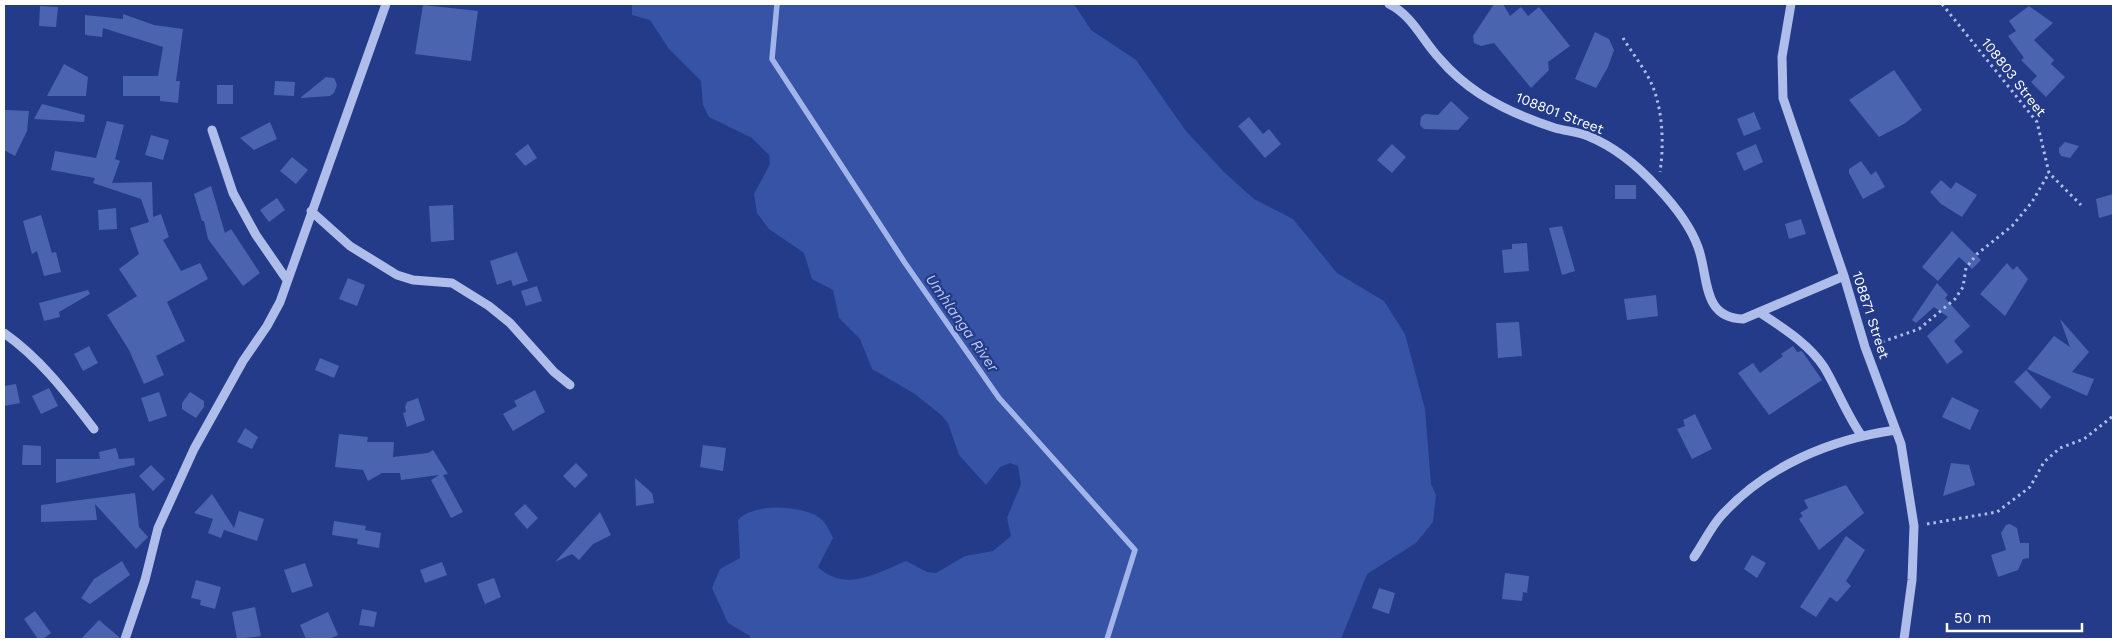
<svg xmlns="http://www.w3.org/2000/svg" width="2117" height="643" font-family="'Work Sans',sans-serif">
	<rect width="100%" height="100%" fill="#233b88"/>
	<!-- green -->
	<path fill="#3753a5" d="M632,4H1074L1091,30L1136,60L1186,131L1225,173L1254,199L1293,219L1337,273L1384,301L1405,334L1425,409L1431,484L1436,495L1433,522L1416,543L1367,574L1341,639H750V636L728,623L712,588L720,569L740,558L738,520C753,503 797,505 817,516C825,521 829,529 833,538L818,567C845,593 877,573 906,561L927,572L936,573L965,556L993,551L1011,536L1007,518L1021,484L1018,466L1010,463L1000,467L986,485L959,455L948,423L941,415L915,394L872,369L860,339L839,318L833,290L812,279L804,253L769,229L757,213L754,194L770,164L769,155L752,138L709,117L703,105L701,81L669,49L650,20L632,15Z"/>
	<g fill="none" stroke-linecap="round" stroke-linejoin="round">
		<!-- stream -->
		<path stroke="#a2b5eb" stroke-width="5.5" d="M777,4L772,59L905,263L999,398L1135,550L1107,639"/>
	</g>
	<!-- building -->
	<path fill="#4b64b0" d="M1494,4H1503L1510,16L1521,7L1528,16L1539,7L1570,46L1548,62L1549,70L1531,88L1494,43L1481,46L1474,43L1473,36Z
		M423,5L478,11L471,61L415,54Z
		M40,6L58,7L56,27L39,26Z
		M2029,6L2053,23L2034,40L2054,60L2051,64L2065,77L2046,97L2031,82L2037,76L2021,60L2024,58L2008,36L2016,31L2009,21Z
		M123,14L154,25L183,29L176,81H180L178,103L160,101V96H123V76H158L163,47L103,28L102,37L85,35V15L123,19Z
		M1595,32L1609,39L1614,50L1608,67L1596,88L1575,79Z
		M64,64L88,77L86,96H47Z
		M1894,70L1922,110L1904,124L1879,137L1849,100Z
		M326,77L334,78L337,85L334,93L330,96L300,98Z
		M275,81L295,82L294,96L274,95Z
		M217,85H233V104H217Z
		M1451,101L1469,118L1458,130L1424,129L1420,125L1421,117L1425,114L1438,115Z
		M42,104L85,115L84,122L34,119Z
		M4,110L29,111L27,131L15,156L4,150Z
		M1754,112L1761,129L1744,136L1737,119Z
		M1249,117L1263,134L1269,129L1281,144L1265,158L1238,126Z
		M107,121L124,125L115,159L120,161L112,183L152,182L153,217L161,214L169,237L163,240L181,271L200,263L208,279L167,302L185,341L156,356L164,375L144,384L129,350L107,315L137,296L119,269L139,254L130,228L149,222L141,199L93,183L95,178L51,170L55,151L96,158Z
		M270,122L277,139L254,150L240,138Z
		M151,135L169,140L163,160L145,155Z
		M2065,142L2079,146L2070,158L2061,156L2059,152V148Z
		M528,144L537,158L525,166L515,154Z
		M1392,144L1406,157L1392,173L1377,160Z
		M1756,144L1763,162L1744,171L1736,153Z
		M292,157L308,170L296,184L280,171Z
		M1861,161L1871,175L1876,171L1885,187L1863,199L1849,173V169Z
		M1941,180L1951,189L1956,182L1977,195L1962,217L1941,204L1930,192Z
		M1615,185H1636V199H1615Z
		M211,186L225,233L231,229L260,273L243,286L208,239L204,221H202L194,194Z
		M2113,194V214L2099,218L2096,199Z
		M277,198L285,210L269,222L260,210Z
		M453,205L454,240L431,242L429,206Z
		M116,208L117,229L99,230L98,210Z
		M41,215L52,253L56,252L61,272L44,276L37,251L32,254L23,221Z
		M1801,219L1806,234L1789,239L1785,224Z
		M1562,226L1575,271L1562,275L1549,228Z
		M1952,231L1981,260L1972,269L1959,257L1938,281L1922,267Z
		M1527,243L1529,271L1504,273L1502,250L1512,249V244Z
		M517,252L528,281L513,286L511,280L497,285L490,261Z
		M2007,263L2013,270L2017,266L2028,279L2005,316L1980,294Z
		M348,278L365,285L357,306L339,299Z
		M1937,283L1948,295L1945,298L1970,326L1954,341L1963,352L1947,364L1927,336L1948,317L1934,307L1916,323L1912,320Z
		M537,286L542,301L526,306L521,291Z
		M88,290L90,294L59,312L60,317L44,321L39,303Z
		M1656,295L1658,316L1627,320L1624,299Z
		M2060,319L2089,352L2072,372L2094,379L2087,396L2027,369L2054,336L2070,347Z
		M1519,322L1522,356L1498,358L1496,323Z
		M89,346L98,363L83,371L74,354Z
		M1793,346L1797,352L1802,351L1822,380L1769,415L1738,373L1753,363L1760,373L1783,356L1781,354Z
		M320,358L339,366L334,378L315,370Z
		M2026,370L2051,397L2041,409L2014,382Z
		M16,384L20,403L4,406V386Z
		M49,388L58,406L41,414L32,396Z
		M535,390L545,412L513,431L503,414L517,406L514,401Z
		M159,392L167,416L149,422L141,398Z
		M190,392L204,401V407L196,418L182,409V403Z
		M1952,397L1979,410L1970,430L1942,417Z
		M418,398L425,420L407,427L403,413L406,412L405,407L407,402Z
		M1695,414L1712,449L1692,459L1677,429L1685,426L1683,420Z
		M245,428L258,437L252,449L237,442Z
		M339,434L368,437L367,442H394L393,457L428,453L433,450L448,474L443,475L463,512L451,518L431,480L439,475L401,480L400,473H382L368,481L363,470L335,467Z
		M23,445L41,446V465H22Z
		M703,445L726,448L723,471L700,467Z
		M116,448L119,459L134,458L135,465L56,483V459H100L99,452Z
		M576,463L588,475L575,488L563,476Z
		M1951,463L1969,465L1975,485L1943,496Z
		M151,465L165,479L153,491L139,476Z
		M635,478L652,493L654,503L636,506Z
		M1846,485L1864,513L1819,550L1799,519L1803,516L1800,513L1808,508L1804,500Z
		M135,493L139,527L148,537L136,549L95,504L97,520L41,522V505Z
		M212,494L234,528L239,511L264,519L257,541L224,530L221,538L208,533L213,519L194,513Z
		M525,504L538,518L527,529L514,514Z
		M600,512L611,535L593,544L579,560L572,554L555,562Z
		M334,521L366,526L365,530L381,533L379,548L357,544L358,539L332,535Z
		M2010,524L2017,528L2020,543H2029V558L2023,559L2018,570L1998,577L1991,555L2006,550L2001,533L2006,525Z
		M1846,536L1865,550L1846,581L1851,586L1837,602L1830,597L1816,617L1800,607Z
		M1752,555L1766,563L1757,578L1744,569Z
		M122,561L130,575L90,604L81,598L94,579Z
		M442,562L447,575L425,583L420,570Z
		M305,563L313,586L292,593L284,570Z
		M1505,573L1529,576L1527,593L1523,592L1522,601L1502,599Z
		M494,578L501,597L485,604L477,584Z
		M196,580L221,587L215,609L200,605L201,600L191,598Z
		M1379,588L1395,593L1389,614L1372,608Z
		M255,607L261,636L237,639L232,612Z
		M362,609L377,612L374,627L359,625Z
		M35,611L51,633L43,639H38L24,619Z
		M328,612L338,635L329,639H306L300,625Z
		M99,620L119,637V639H81Z"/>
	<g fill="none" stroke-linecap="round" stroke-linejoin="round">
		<!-- path -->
		<path stroke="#aebdea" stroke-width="3" stroke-dasharray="2.5 4" stroke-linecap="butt" d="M1942,4L2037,122L2049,173L2081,205
			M1623,38C1632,53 1646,70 1653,87C1663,113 1664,145 1660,172
			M1876,344L1919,329L1955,299L1963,287L1966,268L1977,254L2012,226L2032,202L2049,173
			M1927,524L1997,512L2030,487L2044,462L2060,448L2084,439L2113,416"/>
		<!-- minor -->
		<path stroke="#aebdea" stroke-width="9" d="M1389,4C1413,16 1422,40 1440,59C1451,72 1465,84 1480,94C1502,108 1530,120 1555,128C1566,131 1578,132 1588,136C1615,147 1639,167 1658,188C1674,205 1690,225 1698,247C1709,276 1701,318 1743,319L1844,276
			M1791,4L1782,57L1783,98L1844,276L1865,347L1901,444L1914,526L1912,580L1904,639
			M212,130L233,193L256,235L287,280
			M311,211L350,246L397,275L413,280L452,283L489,306L510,323L554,372L570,385
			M1759,312C1783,328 1808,343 1824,367C1837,389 1846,413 1861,435
			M4,333C41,359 67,394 94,429
			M1694,557C1703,544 1711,527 1721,516C1766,466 1831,439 1896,430
			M125,639L145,580L158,528L194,449L243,361L267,326L280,302L386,4"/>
	</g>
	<g text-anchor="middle" stroke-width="4.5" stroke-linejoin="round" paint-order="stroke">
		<!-- street labels -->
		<g font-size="14" fill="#fff" stroke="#233b88">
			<text transform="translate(2014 77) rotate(52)" y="5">108803 Street</text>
			<text transform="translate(1560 113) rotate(21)" y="5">108801 Street</text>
			<text transform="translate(1871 315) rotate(72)" y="5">108871 Street</text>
		</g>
		<!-- water labels -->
		<g font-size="15" font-style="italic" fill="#bac8f1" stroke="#233b88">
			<text transform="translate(962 323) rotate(55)" y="5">Umhlanga River</text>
		</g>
	</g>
	<!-- border -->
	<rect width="2117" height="643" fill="none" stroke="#ffffff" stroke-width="10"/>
	<!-- scale -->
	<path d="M1947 623v8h135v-8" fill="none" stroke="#ffffff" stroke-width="2.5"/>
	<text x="1954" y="623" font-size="15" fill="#ffffff" stroke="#233b88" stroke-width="4" paint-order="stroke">50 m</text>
</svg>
